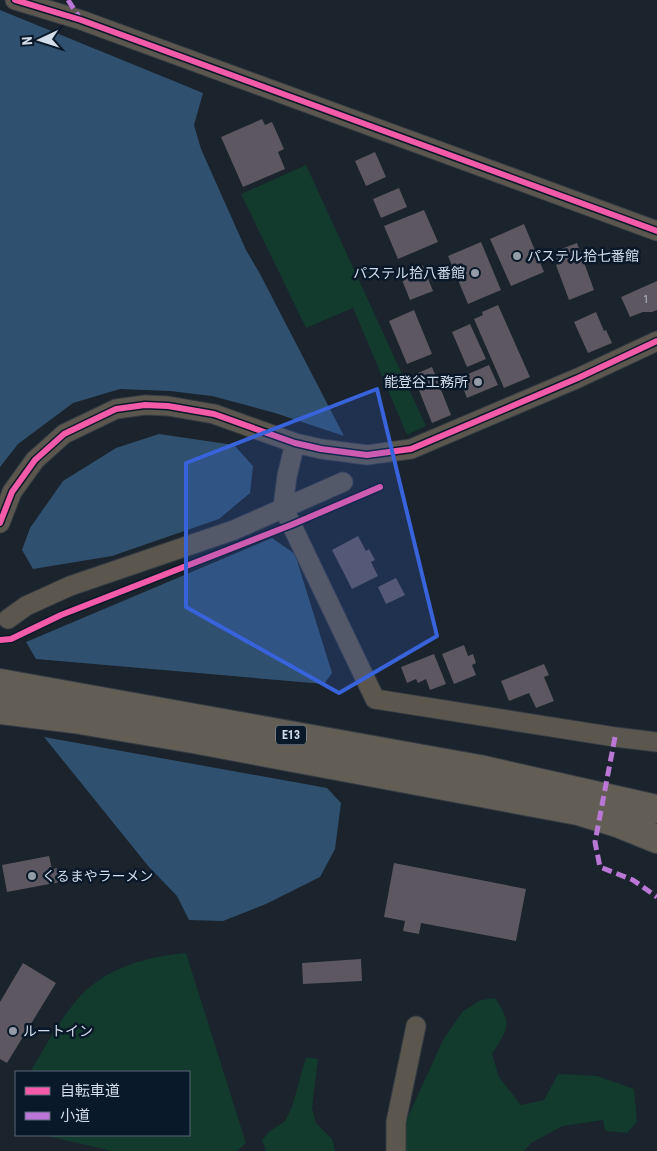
<svg xmlns="http://www.w3.org/2000/svg" width="657" height="1151" font-family="'Roboto Condensed','Noto Sans JP',sans-serif">
	<rect width="100%" height="100%" fill="#1b232c"/>
	<!-- green -->
	<path fill="#123a2d" d="M306,165L426,426L407,435L353,308L306,328L241,194Z
		M186,953L246,1143L237,1151H112L43,1135H189V1072H30C44,1049 58,1022 76,1001C103,968 145,957 186,953Z
		M495,998C513,1024 508,1028 492,1054L499,1077L521,1105L544,1100L558,1074L597,1076L634,1089L637,1122L627,1133L605,1131L603,1120L563,1126L531,1143L524,1151H405L406,1121L443,1040L463,1011L481,1000Z
		M306,1057L318,1059L312,1108L316,1123L332,1139L335,1151H266L262,1140L270,1131L285,1121L292,1107Z"/>
	<!-- water -->
	<path fill="#2f516f" d="M0,10L203,93L194,125L201,149L246,250L260,274L344,436L275,413L212,396L170,391L120,389L73,403L18,444L0,467Z
		M159,434L234,445L253,466L250,493L219,519L112,556L33,569L22,550L30,528L63,481L116,448Z
		M272,538L295,554L332,673L324,684L36,659L26,642Z
		M44,737L327,788L341,803L335,849L320,877L266,904L223,921L189,920L177,896L149,867Z"/>
	<!-- building -->
	<path fill="#5c5760" d="M262,119L265,125L272,122L284,149L278,152L285,169L243,187L221,137Z
		M375,152L386,177L366,186L355,161Z
		M399,188L407,207L381,218L373,199Z
		M424,210L438,242L398,259L384,226Z
		M524,224L544,272L511,286L490,239Z
		M481,242L501,290L468,304L448,256Z
		M577,243L594,290L569,300L556,265L558,264L556,258L563,255L561,249Z
		M423,266L433,291L410,300L400,275Z
		M657,281V310L652,312H643L630,317L621,297Z
		M498,305L530,377L504,388L474,319L483,315L482,312Z
		M414,310L432,354L407,364L389,321Z
		M596,312L604,331L606,330L612,343L588,353L574,322Z
		M470,324L486,359L467,367L452,332Z
		M489,365L498,385L467,398L459,378Z
		M432,367L451,415L432,423L413,375Z
		M358,536L366,551L369,549L375,560L371,562L378,576L352,589L332,550Z
		M396,578L405,595L386,604L378,587Z
		M464,645L468,656L473,654L476,663L472,665L476,675L454,684L442,654Z
		M434,654L446,684L430,690L426,679L418,683L416,679L407,683L401,667Z
		M544,664L549,675L544,677L554,701L536,708L529,693L509,701L501,681Z
		M49,856L52,869L57,868L60,882L7,892L2,865Z
		M394,863L526,889L516,941L421,923L419,934L403,931L405,921L384,917Z
		M361,959L362,981L303,984L302,963Z
		M23,963L56,983L7,1063L0,1059V1002Z"/>
	<g fill="none" stroke-linecap="round" stroke-linejoin="round">
		<!-- minor casing -->
		<g stroke="#363d45" stroke-width="21">
			<path id="minor" d="M15,0L81,20L657,231
				M295,443L287,476L283,507L375,699L615,737L657,742
				M0,523L12,492L35,460L64,434L116,409L145,405L168,406L214,414L295,443L321,449L367,455L411,449L578,378L657,341
				M8,619L26,606L70,586L234,530L343,482
				M396,1151V1122L416,1026"/>
		</g>
		<!-- highway casing -->
		<g stroke="#363d45" stroke-width="30">
			<path id="highway" d="M0,683L479,769L657,809
				M0,710L74,719L193,739L578,811L620,824L657,839"/>
		</g>
		<!-- minor -->
		<use href="#minor" stroke="#5c574e" stroke-width="19"/>
		<!-- highway -->
		<use href="#highway" stroke="#625e55" stroke-width="28"/>
		<!-- quiet -->
		<path stroke="#ba77d6" stroke-width="5" stroke-dasharray="10 5" stroke-linecap="butt" d="M68,0L81,20
			M615,737L595,842L600,867L633,880L657,897"/>
		<!-- cycleway casing -->
		<g stroke="#0a192a" stroke-width="9">
			<path id="cycleway" d="M15,0L81,20L657,231
				M0,523L12,492L35,460L64,434L116,409L145,405L168,406L214,414L295,443L321,449L367,455L411,449L578,378L657,341
				M0,640L11,639L61,615L291,525L380,487"/>
		</g>
		<!-- cycleway -->
		<use href="#cycleway" stroke="#f35aa7" stroke-width="6"/>
	</g>
	<!-- marked area -->
	<path fill="#3863db" fill-opacity="0.2" stroke="#3863db" stroke-width="4" stroke-linejoin="round" d="M377,389L437,636L339,693L186,607V463Z"/>
	<!-- markers -->
	<g fill="#939ca7" stroke="#0a192a" stroke-width="2">
		<circle cx="517" cy="256" r="5"/>
		<circle cx="475" cy="273" r="5"/>
		<circle cx="478" cy="382" r="5"/>
		<circle cx="32" cy="876" r="5"/>
		<circle cx="13" cy="1031" r="5"/>
	</g>
	<g text-anchor="middle" stroke-width="5" stroke-linejoin="round" paint-order="stroke">
		<!-- number labels -->
		<g font-size="11" fill="#b5bcc7">
			<text x="646" y="303">1</text>
		</g>
		<!-- shield labels -->
		<rect fill="#0a192a" stroke="#97a2b0" stroke-width="1" x="276" y="725.5" width="30" height="19" rx="4"/>
		<g font-size="12" font-weight="bold" fill="#d3dde9">
			<text x="291" y="739">E13</text>
		</g>
		<!-- poi labels -->
		<g font-size="14" fill="#d3dde9" stroke="#0a192a" text-anchor="start">
			<text x="527" y="261">パステル拾七番館</text>
			<text x="465" y="278" text-anchor="end">パステル拾八番館</text>
			<text x="468" y="387" text-anchor="end">能登谷工務所</text>
			<text x="42" y="881">くるまやラーメン</text>
			<text x="23" y="1036">ルートイン</text>
		</g>
	</g>
	<!-- legend -->
	<rect x="15" y="1071" width="175" height="65" fill="#0a192a" stroke="#5a6776"/>
	<rect x="25" y="1087" width="25" height="8" fill="#f35aa7" stroke="#5a6776"/>
	<text x="60" y="1096" font-size="15" fill="#d3dde9">自転車道</text>
	<rect x="25" y="1112" width="25" height="8" fill="#ba77d6" stroke="#5a6776"/>
	<text x="60" y="1121" font-size="15" fill="#d3dde9">小道</text>
	<!-- north arrow -->
	<g transform="translate(40 40) rotate(266)" stroke="#0a192a" stroke-width="4" paint-order="stroke">
	<path d="M0-4L9 19L0 12L-9 19Z" fill="#d3dde9"/>
	<text y="-8" font-size="14" font-weight="bold" text-anchor="middle" fill="#d3dde9">N</text>
	</g>
</svg>
